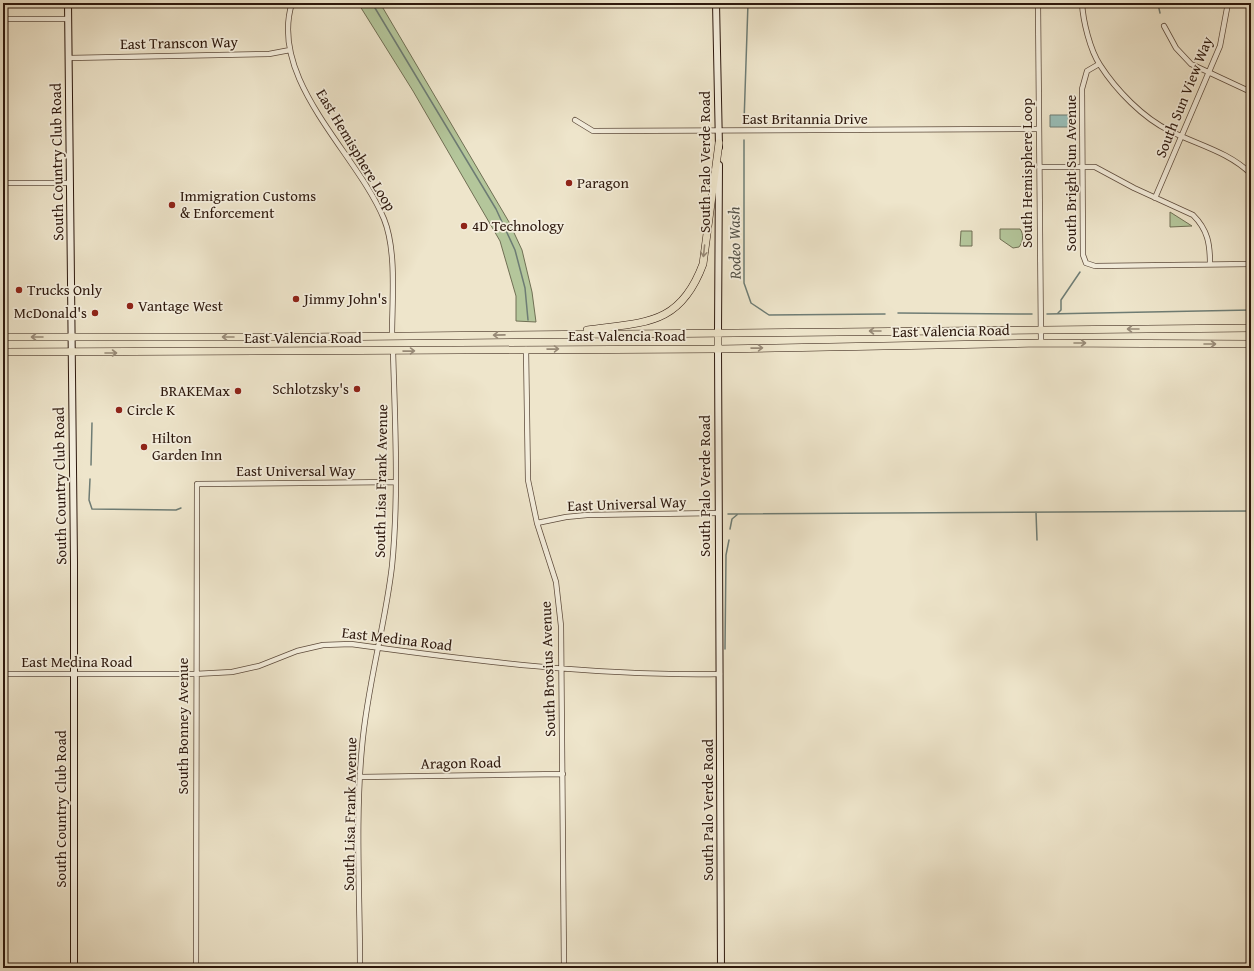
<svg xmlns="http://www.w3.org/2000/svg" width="1254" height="971" font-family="'Gentium Book Plus',serif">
	<rect width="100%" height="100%" fill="#eee5cb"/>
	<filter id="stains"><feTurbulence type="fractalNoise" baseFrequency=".005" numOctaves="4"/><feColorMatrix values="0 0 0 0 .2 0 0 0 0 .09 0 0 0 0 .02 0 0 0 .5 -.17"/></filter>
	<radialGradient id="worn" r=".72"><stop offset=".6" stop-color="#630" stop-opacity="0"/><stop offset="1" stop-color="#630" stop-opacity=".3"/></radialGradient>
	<!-- green -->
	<path fill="#b4c69b" stroke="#706f54" d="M358,3H380L509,222L522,250L532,292L536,322L516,321V296L500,241L413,91Z
		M1170,212L1192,226L1170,227Z
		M1000,229H1020C1024,234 1023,242 1019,247L1013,248L1000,239Z
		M961,231H972V246H960Z"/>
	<!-- water -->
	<path fill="#99bfb9" stroke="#6e7c74" d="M1050,115H1074V127H1050Z"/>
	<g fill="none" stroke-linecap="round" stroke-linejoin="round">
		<!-- stream -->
		<path stroke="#6e7c74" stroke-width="1.5" d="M372,3L496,209L515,250L525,288L528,320
			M1153,3L1158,4
			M1160,3L1158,4L1160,13
			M744,122L748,3
			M744,140V283L751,303L769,315L885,314
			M898,313L1032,314
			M1058,313L1061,310V300L1080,272
			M1047,314L1251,310
			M91,465L92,423
			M90,479L89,500L92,509L176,510L181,508
			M1036,512L1037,540
			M728,514L1251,511
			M730,529L732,519L738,514
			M725,649L726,555L729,540"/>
		<!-- street casing -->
		<g stroke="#5d4b3c" stroke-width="6">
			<path id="street" d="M292,3C268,80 357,153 384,219C397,251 392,302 392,336
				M1038,3L1041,343
				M1082,3C1083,21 1090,50 1100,65C1116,90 1143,118 1170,131C1198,145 1229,152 1251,174
				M1038,5H1082
				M3,19H68
				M1164,26L1176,48L1191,64L1251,92
				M69,58L269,54L290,50
				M575,120L593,131L1039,129
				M1039,167H1095L1134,188L1193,215C1208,230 1210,244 1210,264
				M3,183H70
				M1155,198L1220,46L1228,3
				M1086,263L1083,255L1082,89L1087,71L1099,64
				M1086,263L1095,266L1251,264
				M526,349L528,480L537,523L556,582L561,626L564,968
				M537,523L566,517L587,515L718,513
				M3,674H195L232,672L259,666L297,651L323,645L351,644C474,661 596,676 720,674
				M360,777L563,774
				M196,968L197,484L395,482
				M360,968C360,895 355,820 362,747C367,686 385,627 392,566C399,495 395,422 393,351"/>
		</g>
		<!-- secondary casing -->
		<g stroke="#2d180d" stroke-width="8">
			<path id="secondary" d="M68,3L74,562V968
				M716,3L719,147
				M718,332L719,165
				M718,349L721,968"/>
		</g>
		<!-- primary casing -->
		<g stroke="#2d180d" stroke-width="8">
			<path id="primary" d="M587,330C645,322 680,326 703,264L719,143
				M3,337H309L1251,328
				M718,349V332
				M3,352L718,349L1041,343L1251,344"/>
		</g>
		<!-- street -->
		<use href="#street" stroke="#f4eedd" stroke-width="4.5"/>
		<!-- secondary -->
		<use href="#secondary" stroke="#f4eedd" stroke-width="6"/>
		<!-- primary -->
		<use href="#primary" stroke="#eee5cb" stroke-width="7"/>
	</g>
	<!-- one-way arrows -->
	<defs><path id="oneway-shaft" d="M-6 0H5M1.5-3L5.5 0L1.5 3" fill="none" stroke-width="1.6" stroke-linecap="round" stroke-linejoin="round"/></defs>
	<g stroke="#978976">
		<use href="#oneway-shaft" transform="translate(704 251) rotate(96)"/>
		<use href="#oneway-shaft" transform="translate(1133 329) rotate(180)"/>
		<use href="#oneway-shaft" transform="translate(875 331) rotate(180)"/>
		<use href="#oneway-shaft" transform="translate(499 335) rotate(179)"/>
		<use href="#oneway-shaft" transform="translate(37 337) rotate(-180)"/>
		<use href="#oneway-shaft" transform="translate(228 337) rotate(-180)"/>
		<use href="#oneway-shaft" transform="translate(1080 343)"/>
		<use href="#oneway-shaft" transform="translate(1210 344)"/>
		<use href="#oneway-shaft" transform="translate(757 348) rotate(-1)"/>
		<use href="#oneway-shaft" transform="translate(553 349) rotate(-1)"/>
		<use href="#oneway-shaft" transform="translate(409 351) rotate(-1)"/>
		<use href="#oneway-shaft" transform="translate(111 353)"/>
	</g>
	<!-- markers -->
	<g fill="#8f2418" stroke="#f4eedd" stroke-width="1.5">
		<circle cx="569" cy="183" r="4"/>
		<circle cx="172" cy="205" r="4"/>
		<circle cx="464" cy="226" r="4"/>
		<circle cx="19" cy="290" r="4"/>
		<circle cx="296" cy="299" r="4"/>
		<circle cx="130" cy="306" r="4"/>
		<circle cx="95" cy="313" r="4"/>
		<circle cx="357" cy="389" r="4"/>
		<circle cx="238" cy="391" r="4"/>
		<circle cx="119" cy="410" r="4"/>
		<circle cx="144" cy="447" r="4"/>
	</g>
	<g text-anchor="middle" stroke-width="3.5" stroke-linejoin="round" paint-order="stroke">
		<!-- street labels -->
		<g font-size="15" fill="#2d180d" stroke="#f4eedd">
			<text transform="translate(179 43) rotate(-1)" y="5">East Transcon Way</text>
			<text transform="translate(1184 97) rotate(-68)" y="5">South Sun View Way</text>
			<text x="805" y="124">East Britannia Drive</text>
			<text transform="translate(356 150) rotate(59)" y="5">East Hemisphere Loop</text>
			<text transform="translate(57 162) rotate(-91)" y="5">South Country Club Road</text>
			<text transform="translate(705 162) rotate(-90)" y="5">South Palo Verde Road</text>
			<text transform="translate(1027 173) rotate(-90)" y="5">South Hemisphere Loop</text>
			<text transform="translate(1071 173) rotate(-90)" y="5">South Bright Sun Avenue</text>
			<text transform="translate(951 331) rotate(-1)" y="5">East Valencia Road</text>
			<text x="627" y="341">East Valencia Road</text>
			<text x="303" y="343">East Valencia Road</text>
			<text x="296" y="476">East Universal Way</text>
			<text transform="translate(381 481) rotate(-89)" y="5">South Lisa Frank Avenue</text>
			<text transform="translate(60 486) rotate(-91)" y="5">South Country Club Road</text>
			<text transform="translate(705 486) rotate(-90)" y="5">South Palo Verde Road</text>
			<text transform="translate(627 504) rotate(-2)" y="5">East Universal Way</text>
			<text transform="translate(397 639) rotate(7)" y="5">East Medina Road</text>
			<text x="77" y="667">East Medina Road</text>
			<text transform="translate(548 669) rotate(-92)" y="5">South Brosius Avenue</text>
			<text transform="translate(183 726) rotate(-90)" y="5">South Bonney Avenue</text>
			<text transform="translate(461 763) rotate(-1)" y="5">Aragon Road</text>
			<text transform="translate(61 809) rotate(-90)" y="5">South Country Club Road</text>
			<text transform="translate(708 810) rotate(-90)" y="5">South Palo Verde Road</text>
			<text transform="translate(350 814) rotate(-89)" y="5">South Lisa Frank Avenue</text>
		</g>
		<!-- poi labels -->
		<g font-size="15" fill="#2d180d" stroke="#f4eedd" text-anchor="start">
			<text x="577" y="188">Paragon</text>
			<text x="180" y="201">Immigration Customs<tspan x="180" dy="17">&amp; Enforcement</tspan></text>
			<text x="472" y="231">4D Technology</text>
			<text x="27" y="295">Trucks Only</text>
			<text x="304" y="304">Jimmy John's</text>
			<text x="138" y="311">Vantage West</text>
			<text x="87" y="318" text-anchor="end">McDonald's</text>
			<text x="349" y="394" text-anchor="end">Schlotzsky's</text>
			<text x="230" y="396" text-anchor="end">BRAKEMax</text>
			<text x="127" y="415">Circle K</text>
			<text x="152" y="443">Hilton<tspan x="152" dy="17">Garden Inn</tspan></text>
		</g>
		<!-- water labels -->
		<g font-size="16" font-style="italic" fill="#535249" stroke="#f4eedd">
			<text transform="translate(734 243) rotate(-91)" y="6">Rodeo Wash</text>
		</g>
	</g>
	<!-- margin -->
	<rect width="1254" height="971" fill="none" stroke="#eee5cb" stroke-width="16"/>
	<rect x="4" y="4" width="1246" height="963" fill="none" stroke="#2d180d" stroke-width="2"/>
	<rect x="8" y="8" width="1238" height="955" fill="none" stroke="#2d180d"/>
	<rect width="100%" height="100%" filter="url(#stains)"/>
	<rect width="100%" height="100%" fill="url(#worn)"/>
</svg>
